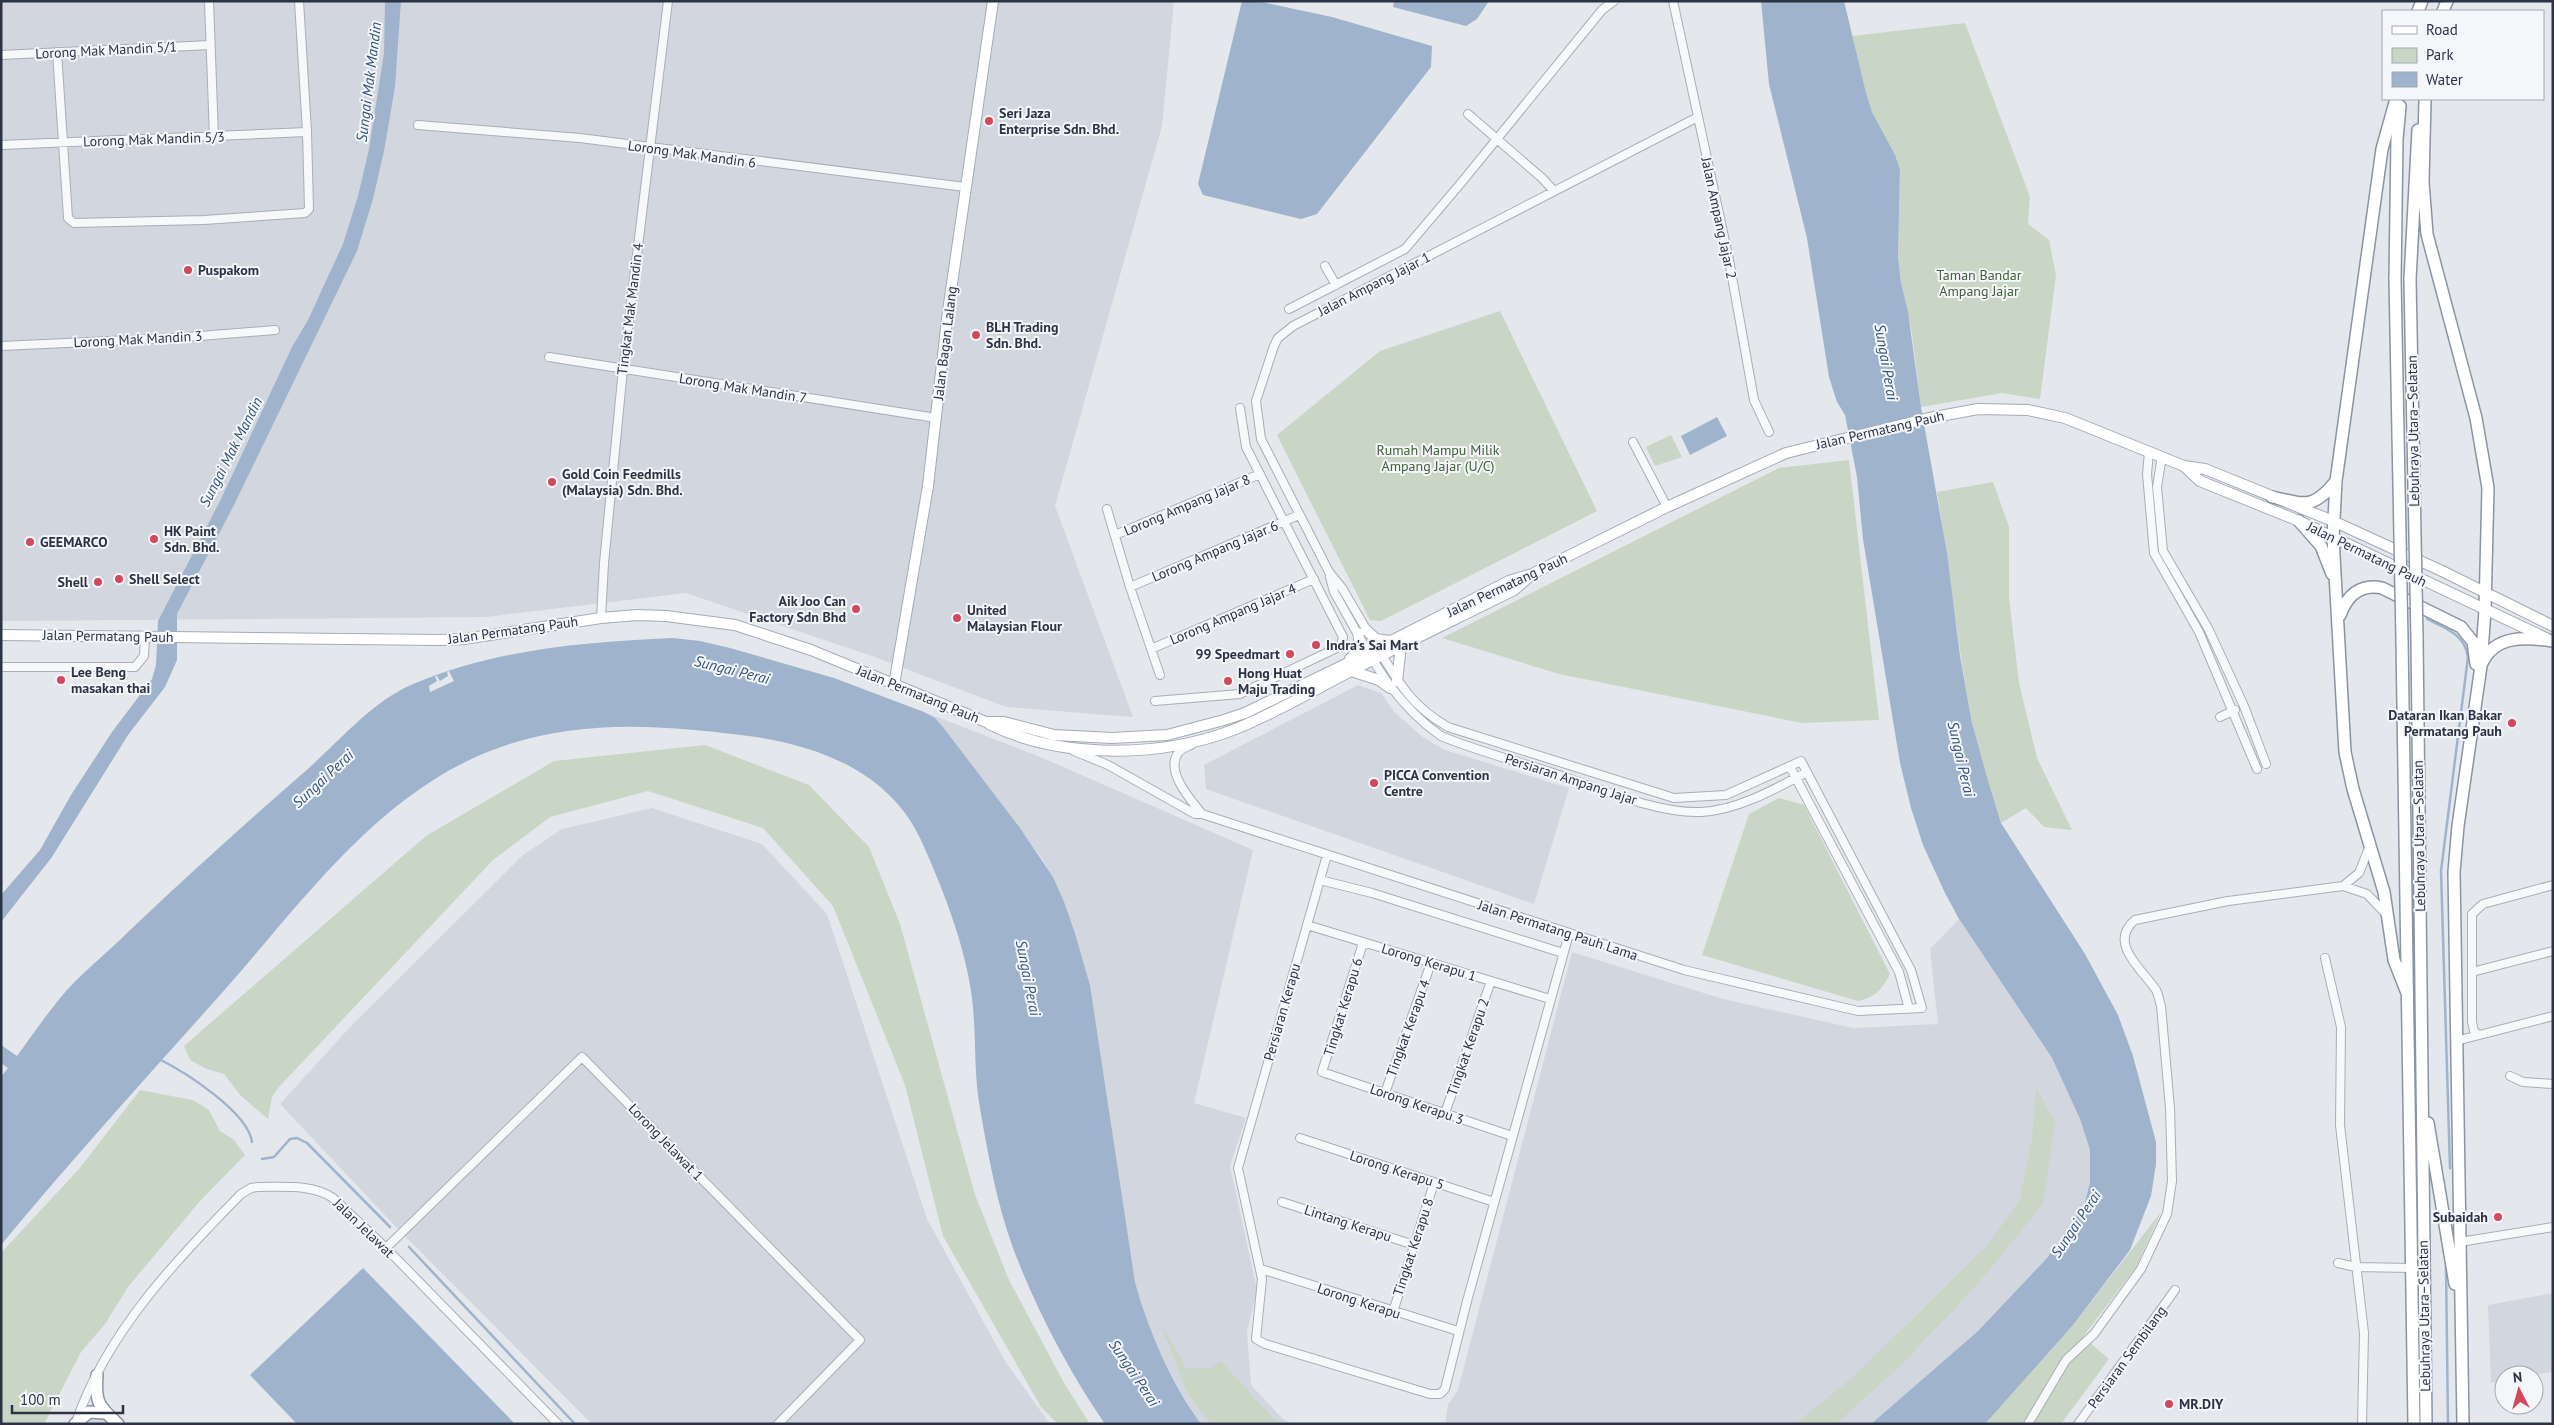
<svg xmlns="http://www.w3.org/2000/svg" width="2554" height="1425" font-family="'PT Sans',sans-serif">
	<rect width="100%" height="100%" fill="#e4e7ec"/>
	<!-- built -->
	<path fill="#d2d6de" d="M1,1H1174L1162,126L1055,506L1133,717L1006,707L872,656L686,593L486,617L1,621Z
		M1358,685L1381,693L1394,712L1424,738L1445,750L1569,788L1534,904L1206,789L1204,765Z
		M924,712L1038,756L1253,850L1194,1103L1246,1118L1230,1166L1257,1290L1247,1332L1251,1385L1283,1419L1292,1424H1201L1180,1391L1153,1339L1135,1282L1090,985L1075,932L1053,877L1041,857L943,727L935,718Z
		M652,808L762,844L827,914L927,1219L1005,1361L1050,1424H592L398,1229L280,1104L352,1025L523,855L562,829Z
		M1959,919L2052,1058L2080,1119L2090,1150V1182L2084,1206L2047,1258L1978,1331L1871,1424H1445L1448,1405L1458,1390L1572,952L1723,999L1853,1028L1938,1024L1930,949Z
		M2553,1293V1372L2534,1375H2504V1381L2491,1383L2488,1305Z
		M103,1418L109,1424H87L89,1419Z"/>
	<!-- green -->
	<path fill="#c9d6c5" d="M1965,23L2030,197L2028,224L2049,240L2056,275L2040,399L2002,393L1921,407L1912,333L1901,283L1898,257L1900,170L1872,112L1860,73L1852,36Z
		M1500,311L1597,511L1381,621L1370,620L1277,435L1380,351Z
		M1671,435L1682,457L1655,466L1646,447Z
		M1849,460L1879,720L1802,723L1559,674L1442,638L1779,468Z
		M1993,482L2009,527V598L2019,683L2037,758L2072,830L2044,827L2026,808L2001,823C1990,789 1978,755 1972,721C1957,645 1950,568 1937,492Z
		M705,745L809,785L869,847L900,924L975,1195L1009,1280L1064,1383L1090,1424H1058L1041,1407L943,1236L905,1085L833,906L763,828L648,791L550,817L493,860L278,1088L272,1097L268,1119L241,1096L224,1074L207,1069L190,1060L184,1046L426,836L554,761Z
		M1779,798L1804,805L1890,974C1882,990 1875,997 1858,1001L1702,955L1749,814Z
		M2036,1088L2055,1121L2043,1204L1976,1286L1902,1364L1836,1424H1795L1854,1376L1988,1245L2020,1199L2032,1139Z
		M140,1090L193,1100L209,1110L220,1131L234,1140L245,1155L200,1201L128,1287L105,1324L81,1352L44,1424H1V1253L79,1169Z
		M2161,1212L2136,1267L2083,1337L2109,1359L2061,1424H1985L2073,1325Z
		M1160,1322L1186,1368H1211L1221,1361L1273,1418L1284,1424H1211L1187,1392Z"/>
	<!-- water -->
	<path fill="#9fb4cc" d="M385,1H401L395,87L384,151L373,199L357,251L234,505L177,614V660L165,687L128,735L52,857L1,922V895L40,850L71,795L112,732L152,679L156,665L158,621L221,499L292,347L308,320L343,244L358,196L369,149L384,53Z
		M1242,1H1257L1332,17L1432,46L1431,67L1317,214L1301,219L1203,195L1198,184Z
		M1394,1H1489L1477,19L1466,26L1393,7Z
		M1761,1H1844L1865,89L1872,112L1895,155L1900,170L1898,257L1901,283L1908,312L1921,407L1947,553L1960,656L1972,723L1988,781L2001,823L2085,954L2118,1015L2133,1056L2156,1142V1164L2151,1196L2130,1250L2073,1325L1985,1424H1871L1978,1331L2047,1258L2084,1206L2090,1182V1150L2080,1119L2052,1058L1959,919L1945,893L1923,845L1911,808L1900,763L1863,539L1857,477L1845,415L1837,402L1829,377L1807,238L1769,84Z
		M1717,417L1727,436L1690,455L1681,436Z
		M673,638L700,641L730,648L834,678L924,712L935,718L943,727L1020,828L1053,877L1064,902L1075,933L1090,985L1135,1282C1149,1332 1170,1381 1201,1424H1105C1068,1370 1036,1309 1013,1248C997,1204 988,1155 980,1108C973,1069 977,1030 971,991C964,942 941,884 920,838C887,769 812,743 741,735C660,725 580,719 501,747C380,789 302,903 221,994C147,1077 72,1159 1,1245V1077L8,1068L1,1063V1045L17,1056C33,1034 48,1012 66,991C85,970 108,952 128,932C187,876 248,821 309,768C341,739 373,701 413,684C497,649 583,642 673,638Z
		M363,1268L515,1424H297L250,1375Z"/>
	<!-- pier -->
	<path fill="#e4e7ec" d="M449,671L454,681L430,692L429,686L437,681L435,676H437L440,681L448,676L447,672Z"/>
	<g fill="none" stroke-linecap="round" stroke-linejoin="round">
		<!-- stream -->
		<path stroke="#9fb4cc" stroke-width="2.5" d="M2427,619C2445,628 2465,634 2468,657L2441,871L2450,1168
			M159,1059C185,1072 248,1112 252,1142
			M262,1159L274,1157L290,1139L297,1138L307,1143L390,1227
			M409,1247L575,1424
			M2446,1266L2448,1424"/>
		<!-- minor casing -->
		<g stroke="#a9aeb7" stroke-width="10">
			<path id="minor" d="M209,1L214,137
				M1673,1L1729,260L1754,400L1769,432
				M57,52L68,218L74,223L204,220L305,213L309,209L307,132L299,1
				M1,55L210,45
				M1468,114L1542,178L1554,191
				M418,125L580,138L965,187
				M1,145L307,132
				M1325,266L1336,285
				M1289,309L1405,249L1461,183L1602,10L1614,1
				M1,346L175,338L275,330
				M549,357L936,418
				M1633,442L1667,507
				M2149,452L2147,474L2154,553L2199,632L2257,769
				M2162,456L2157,487L2163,551L2208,628L2244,706L2266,764
				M1107,509L1130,587L1160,675
				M1115,535L1260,474
				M1330,577L1334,592C1366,647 1388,699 1441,736C1477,751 1516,761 1553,773C1595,787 1657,814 1701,812C1738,810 1775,789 1807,772
				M1130,587L1299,515
				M601,618L604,563L623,369L668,1
				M1369,634L1342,588L1329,572L1261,439L1256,401L1274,346L1278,338L1293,326L1698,117
				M1151,649L1314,579
				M1,667H135L144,656L145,637
				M1155,701L1240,694L1341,646L1343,637L1246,447L1240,408
				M2220,717L2235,710
				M1191,745C1187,747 1181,749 1178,753C1165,772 1191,800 1202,814
				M1074,751L1108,765L1195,814H1202L1684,970L1858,1011L1922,1008L1911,970L1801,761L1726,795L1674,798L1448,727C1413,707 1400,685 1380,652
				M1790,767L1899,972L1909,1009
				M1327,855L1238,1168L1262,1279L1256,1339L1265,1344L1430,1394H1440L1445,1389L1467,1301L1569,934
				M1320,880L1372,893L1563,953
				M2343,886L2359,873L2369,848
				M1307,925L1550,999
				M1363,943L1322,1072L1512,1136
				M2325,958L2341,1027L2340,1125L2364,1333L2362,1424
				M2472,972L2553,951
				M2479,1035L2474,1031L2472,1022V914L2483,904L2553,885
				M2456,1041L2553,1016
				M2510,1076L2523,1082L2553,1084
				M1385,1093L1431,963
				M1445,1113L1491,981
				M1300,1138L1494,1202
				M1282,1202L1414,1245
				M2460,1242L2553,1227
				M386,1248L582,1057L860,1340L778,1424
				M2338,1263L2356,1267L2411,1268
				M1261,1269L1458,1331
				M1393,1312L1434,1183
				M76,1422C107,1332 176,1260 241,1194L251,1188L258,1187C283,1187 312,1184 333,1198L386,1248L558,1424
				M2028,1424L2066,1360L2094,1334L2141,1269L2167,1214L2172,1181L2170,1108L2161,1006C2159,1001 2159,995 2156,990C2143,970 2107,943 2135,920L2228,901L2343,886L2367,894L2385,913
				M2078,1424L2175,1290"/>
		</g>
		<!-- major casing -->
		<g stroke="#a3abb8" stroke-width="12">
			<path id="major" d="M2184,466L2200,481L2299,521L2548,639
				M1366,630L1376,639L1390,641
				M1,635L440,640L464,639L601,618L637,615L666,616L735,625L811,650L986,722H1004L1054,735L1112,738L1167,735L1224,720L1245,713L1346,664L1509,581L1532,574L1667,507L1786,453L1929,418L1978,409L2028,410L2065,418L2184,466L2205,469L2333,521L2442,571L2553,626
				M1350,659C1360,650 1361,646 1358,633
				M1351,671L1379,680L1390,688
				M1397,681L1401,646
				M894,685L928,486L948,311L993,1
				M989,724C1059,759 1160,758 1233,730C1274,714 1312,691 1351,671C1405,643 1460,617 1514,590L1530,576"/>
		</g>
		<!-- highway casing -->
		<g stroke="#8b94a3" stroke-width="14">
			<path id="highway" d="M2418,11L2422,1
				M2443,11L2447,1
				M2396,99L2382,149L2336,481L2333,538L2345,752L2353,789L2384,892L2394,960L2407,993
				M2425,99L2423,182L2427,234L2476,418L2488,488L2485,610L2481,666L2458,826L2454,872L2463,1424
				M2395,279L2397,139L2400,106
				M2410,279L2418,130
				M2272,497C2304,504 2313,510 2336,481
				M2299,521L2321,546L2332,574
				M2340,615C2347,596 2360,583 2382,588L2461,627L2473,642L2476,664
				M2417,638L2426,1424
				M2402,640L2414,1424
				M2482,663C2495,635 2525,637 2552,641
				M2428,1123L2455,1284
				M97,1375C95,1402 98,1406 118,1424
				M75,1424L89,1412L105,1413"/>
		</g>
		<!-- minor -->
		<use href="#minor" stroke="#f7f8fa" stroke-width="8"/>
		<!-- major -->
		<use href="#major" stroke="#fff" stroke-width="10"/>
		<!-- highway -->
		<use href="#highway" stroke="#fff" stroke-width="11"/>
		<!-- highway-bridge casing -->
		<g stroke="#8b94a3" stroke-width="14" stroke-linecap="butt">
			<path id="highway-bridge" d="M2395,279L2402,640
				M2410,279L2417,638"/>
		</g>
		<!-- highway-bridge -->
		<use href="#highway-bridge" stroke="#fff" stroke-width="11"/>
	</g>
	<!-- markers -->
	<g fill="#d1495b" stroke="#f4f6f9" stroke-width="2">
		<circle cx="989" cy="121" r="5"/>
		<circle cx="188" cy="270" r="5"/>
		<circle cx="976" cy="335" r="5"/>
		<circle cx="552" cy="482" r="5"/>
		<circle cx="154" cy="539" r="5"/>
		<circle cx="30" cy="542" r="5"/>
		<circle cx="119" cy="579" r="5"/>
		<circle cx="98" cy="582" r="5"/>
		<circle cx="856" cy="609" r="5"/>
		<circle cx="957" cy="618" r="5"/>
		<circle cx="1316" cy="645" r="5"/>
		<circle cx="1290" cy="654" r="5"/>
		<circle cx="61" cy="680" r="5"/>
		<circle cx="1228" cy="681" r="5"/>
		<circle cx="2512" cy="723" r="5"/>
		<circle cx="1374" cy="783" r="5"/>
		<circle cx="2498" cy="1217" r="5"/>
		<circle cx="2169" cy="1404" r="5"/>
	</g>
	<g text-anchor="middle" stroke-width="4" stroke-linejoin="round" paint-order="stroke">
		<!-- street labels -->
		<g font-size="14" fill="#2b3445" stroke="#f4f6f9">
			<text transform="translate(106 50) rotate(-3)" y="5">Lorong Mak Mandin 5/1</text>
			<text transform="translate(154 139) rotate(-2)" y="5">Lorong Mak Mandin 5/3</text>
			<text transform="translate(692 154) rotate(8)" y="5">Lorong Mak Mandin 6</text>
			<text transform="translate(1719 218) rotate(78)" y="5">Jalan Ampang Jajar 2</text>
			<text transform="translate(1374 284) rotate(-27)" y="5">Jalan Ampang Jajar 1</text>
			<text transform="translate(630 309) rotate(-83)" y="5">Tingkat Mak Mandin 4</text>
			<text transform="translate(138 339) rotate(-3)" y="5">Lorong Mak Mandin 3</text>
			<text transform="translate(945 343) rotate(-83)" y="5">Jalan Bagan Lalang</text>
			<text transform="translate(743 388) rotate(9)" y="5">Lorong Mak Mandin 7</text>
			<text transform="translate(1880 430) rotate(-13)" y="5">Jalan Permatang Pauh</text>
			<text transform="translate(2413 431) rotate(-91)" y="5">Lebuhraya Utara–Selatan</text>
			<text transform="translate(1187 505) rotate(-23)" y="5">Lorong Ampang Jajar 8</text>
			<text transform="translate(1215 551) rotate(-23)" y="5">Lorong Ampang Jajar 6</text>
			<text transform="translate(2367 554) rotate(26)" y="5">Jalan Permatang Pauh</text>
			<text transform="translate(1507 585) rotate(-25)" y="5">Jalan Permatang Pauh</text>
			<text transform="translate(1233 614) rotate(-23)" y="5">Lorong Ampang Jajar 4</text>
			<text transform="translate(513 630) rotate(-8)" y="5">Jalan Permatang Pauh</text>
			<text transform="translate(108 636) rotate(1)" y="5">Jalan Permatang Pauh</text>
			<text transform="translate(918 694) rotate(22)" y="5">Jalan Permatang Pauh</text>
			<text transform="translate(1571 779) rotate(18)" y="5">Persiaran Ampang Jajar</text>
			<text transform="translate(2419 836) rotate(-91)" y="5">Lebuhraya Utara–Selatan</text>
			<text transform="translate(1558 930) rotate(18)" y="5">Jalan Permatang Pauh Lama</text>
			<text transform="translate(1429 962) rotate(17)" y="5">Lorong Kerapu 1</text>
			<text transform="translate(1343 1007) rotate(-73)" y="5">Tingkat Kerapu 6</text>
			<text transform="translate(1282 1012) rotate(-74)" y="5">Persiaran Kerapu</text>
			<text transform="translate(1408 1028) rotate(-70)" y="5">Tingkat Kerapu 4</text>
			<text transform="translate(1468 1047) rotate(-71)" y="5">Tingkat Kerapu 2</text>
			<text transform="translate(1417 1104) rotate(19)" y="5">Lorong Kerapu 3</text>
			<text transform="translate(666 1142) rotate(46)" y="5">Lorong Jelawat 1</text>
			<text transform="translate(1397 1170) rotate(18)" y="5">Lorong Kerapu 5</text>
			<text transform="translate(1348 1223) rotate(18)" y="5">Lintang Kerapu</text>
			<text transform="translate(364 1228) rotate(44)" y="5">Jalan Jelawat</text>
			<text transform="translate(1413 1247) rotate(-72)" y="5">Tingkat Kerapu 8</text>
			<text transform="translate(1359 1301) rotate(18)" y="5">Lorong Kerapu</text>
			<text transform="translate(2424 1316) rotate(-91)" y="5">Lebuhraya Utara–Selatan</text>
			<text transform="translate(2127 1357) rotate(-54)" y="5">Persiaran Sembilang</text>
		</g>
		<!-- poi labels -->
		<g font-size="14" font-weight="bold" fill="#2b3445" stroke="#f4f6f9" text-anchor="start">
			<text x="999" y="118">Seri Jaza<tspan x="999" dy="16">Enterprise Sdn. Bhd.</tspan></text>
			<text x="198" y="275">Puspakom</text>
			<text x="986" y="332">BLH Trading<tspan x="986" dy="16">Sdn. Bhd.</tspan></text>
			<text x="562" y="479">Gold Coin Feedmills<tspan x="562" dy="16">(Malaysia) Sdn. Bhd.</tspan></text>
			<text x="164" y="536">HK Paint<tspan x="164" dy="16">Sdn. Bhd.</tspan></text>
			<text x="40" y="547">GEEMARCO</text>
			<text x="129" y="584">Shell Select</text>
			<text x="88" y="587" text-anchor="end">Shell</text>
			<text x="846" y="606" text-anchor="end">Aik Joo Can<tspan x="846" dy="16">Factory Sdn Bhd</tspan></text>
			<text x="967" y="615">United<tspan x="967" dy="16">Malaysian Flour</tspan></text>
			<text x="1326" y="650">Indra's Sai Mart</text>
			<text x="1280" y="659" text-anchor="end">99 Speedmart</text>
			<text x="71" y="677">Lee Beng<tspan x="71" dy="16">masakan thai</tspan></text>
			<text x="1238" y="678">Hong Huat<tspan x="1238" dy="16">Maju Trading</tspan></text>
			<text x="2502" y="720" text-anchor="end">Dataran Ikan Bakar<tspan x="2502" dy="16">Permatang Pauh</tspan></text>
			<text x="1384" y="780">PICCA Convention<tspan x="1384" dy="16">Centre</tspan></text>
			<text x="2488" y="1222" text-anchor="end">Subaidah</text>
			<text x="2179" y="1409">MR.DIY</text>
		</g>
		<!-- park labels -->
		<g font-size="14" fill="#3f6138" stroke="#f4f6f9">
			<text x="1979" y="280">Taman Bandar<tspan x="1979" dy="16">Ampang Jajar</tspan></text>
			<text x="1438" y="455">Rumah Mampu Milik<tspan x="1438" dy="16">Ampang Jajar (U/C)</tspan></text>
		</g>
		<!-- water labels -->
		<g font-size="15" font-style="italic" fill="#34527a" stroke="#f4f6f9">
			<text transform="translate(369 82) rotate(-83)" y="5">Sungai Mak Mandin</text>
			<text transform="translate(1886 362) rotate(80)" y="5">Sungai Perai</text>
			<text transform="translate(231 452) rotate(-63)" y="5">Sungai Mak Mandin</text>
			<text transform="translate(732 670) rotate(14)" y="5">Sungai Perai</text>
			<text transform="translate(1961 759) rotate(77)" y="5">Sungai Perai</text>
			<text transform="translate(323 779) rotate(-43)" y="5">Sungai Perai</text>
			<text transform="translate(1028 978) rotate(79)" y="5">Sungai Perai</text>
			<text transform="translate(2076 1224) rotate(-56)" y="5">Sungai Perai</text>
			<text transform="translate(1134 1373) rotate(56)" y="5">Sungai Perai</text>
		</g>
	</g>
	<!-- border -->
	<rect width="2554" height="1425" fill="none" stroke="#2b3445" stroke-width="5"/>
	<!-- legend -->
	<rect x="2382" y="10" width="162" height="90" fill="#f4f6f9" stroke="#a4a8b1"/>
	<rect x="2392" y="26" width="25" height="8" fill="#ffffff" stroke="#a4a8b1"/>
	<text x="2426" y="35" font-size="15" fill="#2b3445">Road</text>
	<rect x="2392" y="48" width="25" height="15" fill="#c9d6c5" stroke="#a4a8b1"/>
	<text x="2426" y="60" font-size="15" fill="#2b3445">Park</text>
	<rect x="2392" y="72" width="25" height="15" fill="#9fb4cc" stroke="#a4a8b1"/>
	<text x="2426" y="85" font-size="15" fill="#2b3445">Water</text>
	<!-- north arrow -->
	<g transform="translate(2519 1390) rotate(354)"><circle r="24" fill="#f4f6f9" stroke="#a4a8b1"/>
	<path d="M0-4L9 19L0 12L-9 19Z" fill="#d1495b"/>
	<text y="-8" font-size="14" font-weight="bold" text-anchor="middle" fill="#2b3445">N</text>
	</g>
	<!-- scale -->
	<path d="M12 1405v8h111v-8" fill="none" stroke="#2b3445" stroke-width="2.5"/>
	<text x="20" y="1405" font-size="15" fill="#2b3445" stroke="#f4f6f9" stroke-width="4" paint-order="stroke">100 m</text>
</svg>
